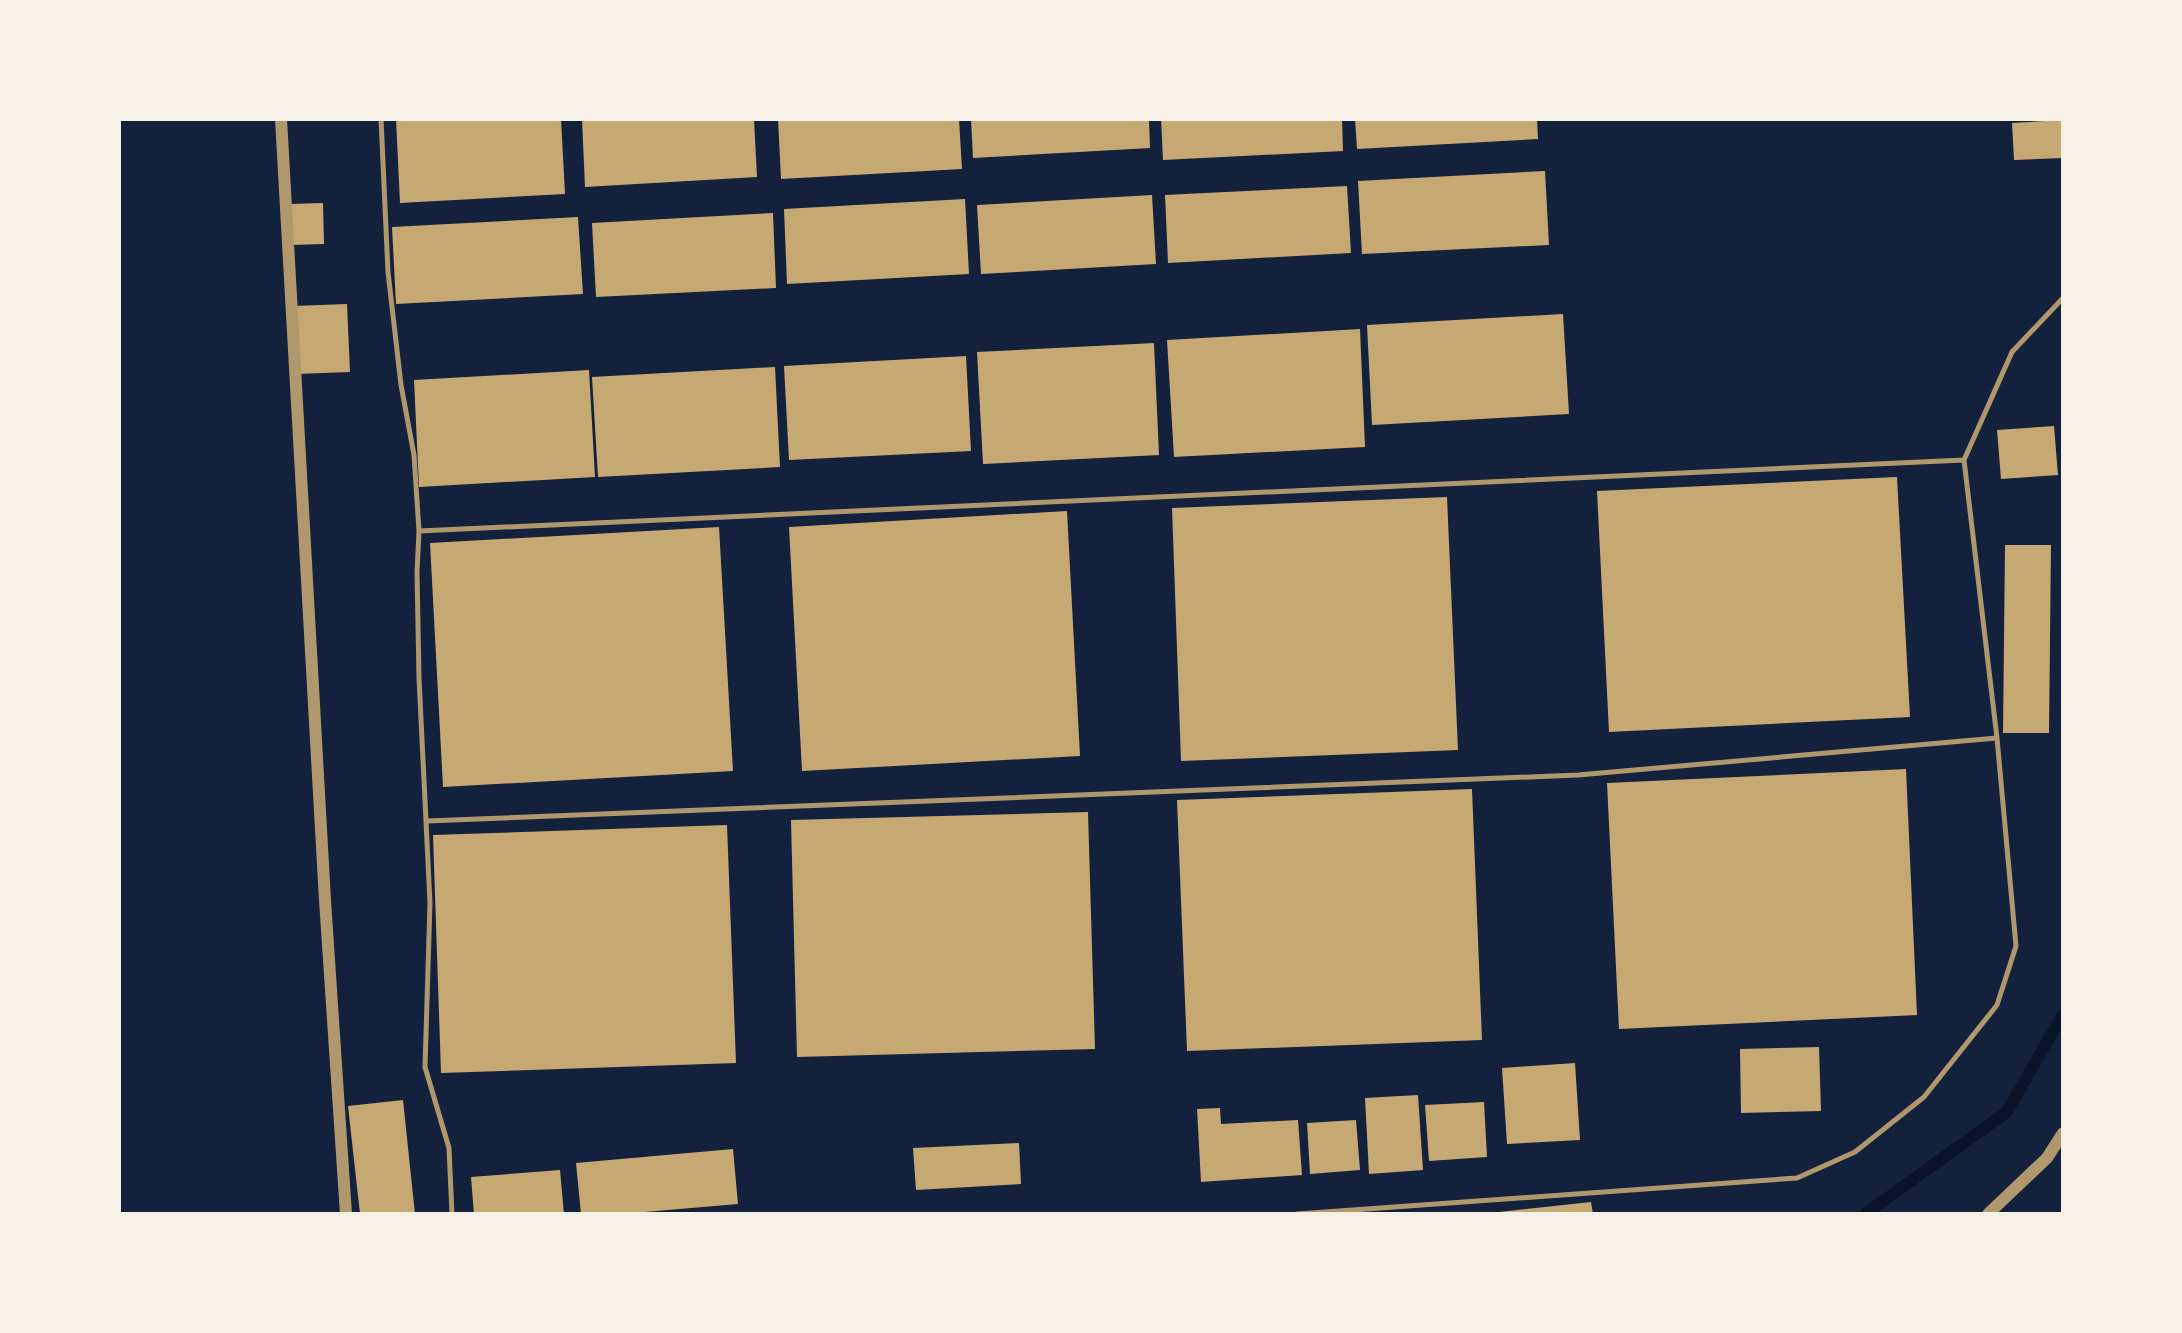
<svg xmlns="http://www.w3.org/2000/svg" width="2182" height="1333" font-family="Merriweather,serif">
	<rect width="100%" height="100%" fill="#14213d"/>
	<g fill="none" stroke-linecap="round" stroke-linejoin="round">
		<!-- stream -->
		<path stroke="#0b132b" stroke-width="12" d="M1865,1214L2007,1112L2063,1014"/>
	</g>
	<!-- building -->
	<path fill="#c6a872" d="M396,119H561L565,194L400,203Z
		M582,119H754L757,177L585,187Z
		M778,119H959L962,169L781,179Z
		M971,119H1149L1150,148L973,158Z
		M1161,119H1342L1343,151L1163,160Z
		M1355,119H1537L1538,139L1357,149Z
		M2063,120V158L2014,160L2012,123Z
		M1545,171L1549,245L1362,254L1358,181Z
		M1347,186L1351,253L1168,263L1165,195Z
		M1152,195L1156,264L981,274L977,205Z
		M965,199L969,274L787,284L784,209Z
		M323,203L324,244L291,245L289,204Z
		M773,213L776,288L596,297L592,223Z
		M578,217L583,294L396,304L392,227Z
		M347,304L350,372L296,374L294,306Z
		M1563,314L1569,414L1372,425L1367,325Z
		M1360,329L1365,447L1174,457L1167,340Z
		M1154,343L1159,455L983,464L977,352Z
		M966,356L971,451L789,460L784,366Z
		M775,367L780,467L598,477L592,377Z
		M589,370L595,477L419,487L414,380Z
		M2054,426L2058,475L2001,479L1997,430Z
		M1897,477L1910,717L1609,732L1597,491Z
		M1447,497L1458,750L1181,761L1172,508Z
		M1067,511L1080,756L802,771L789,527Z
		M719,527L733,771L443,787L430,543Z
		M2005,545H2051L2049,733H2003Z
		M1906,769L1917,1015L1619,1029L1607,783Z
		M1472,789L1482,1040L1187,1051L1177,800Z
		M1088,812L1095,1049L797,1057L791,820Z
		M727,825L736,1063L441,1073L433,835Z
		M1819,1047L1821,1111L1741,1113L1740,1049Z
		M1575,1063L1580,1140L1507,1144L1502,1068Z
		M1418,1095L1423,1170L1369,1174L1365,1098Z
		M403,1100L415,1214H360L348,1106Z
		M1484,1102L1487,1157L1429,1161L1425,1105Z
		M1220,1108L1221,1124L1298,1120L1302,1175L1201,1182L1197,1109Z
		M1356,1120L1360,1170L1310,1174L1307,1123Z
		M1019,1143L1021,1184L916,1190L913,1148Z
		M733,1149L738,1204L621,1214H581L576,1163Z
		M560,1170L564,1214H474L471,1177Z
		M1591,1202L1593,1214H1499V1212Z"/>
	<g fill="none" stroke-linecap="round" stroke-linejoin="round">
		<!-- service -->
		<path stroke="#b1986c" stroke-width="5" d="M381,119L388,272L401,385L414,455L419,531L417,572L419,678L430,903L425,1067L449,1148L452,1214
			M419,531L1964,460
			M427,821L1578,775L1997,738
			M1297,1214L1797,1178L1855,1152L1924,1097L1997,1005L2016,946L1997,738L1964,460L2012,352L2063,298"/>
		<!-- tertiary -->
		<path stroke="#b1986c" stroke-width="12" d="M281,119L325,900L346,1214
			M1988,1214L2047,1158L2063,1133"/>
	</g>
	<!-- border -->
	<rect width="2182" height="1333" fill="none" stroke="#f6f1e7" stroke-width="242"/>
</svg>
